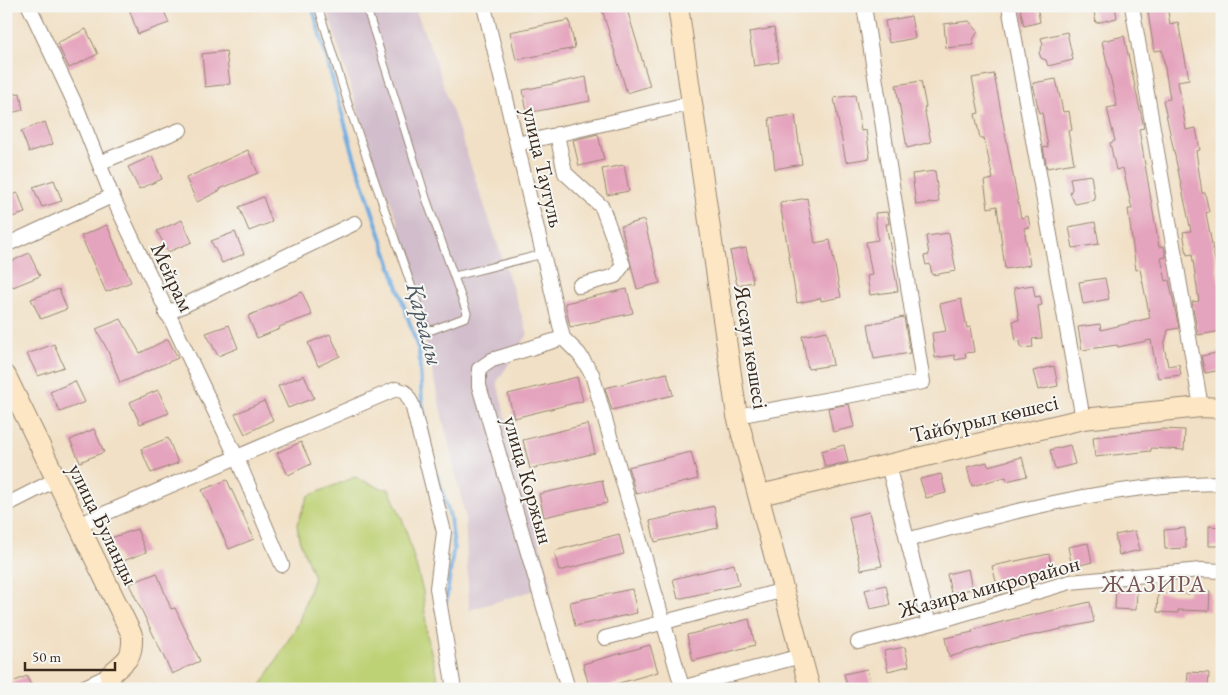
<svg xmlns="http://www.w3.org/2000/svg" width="1228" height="695" font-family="'EB Garamond',serif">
	<rect width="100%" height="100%" fill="#f6f6f2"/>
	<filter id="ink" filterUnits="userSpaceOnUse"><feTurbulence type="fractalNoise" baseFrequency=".02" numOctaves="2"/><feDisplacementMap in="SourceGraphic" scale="10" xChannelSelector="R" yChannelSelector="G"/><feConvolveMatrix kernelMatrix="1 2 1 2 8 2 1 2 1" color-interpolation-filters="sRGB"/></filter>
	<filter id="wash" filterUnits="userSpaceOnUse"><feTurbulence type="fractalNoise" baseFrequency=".0096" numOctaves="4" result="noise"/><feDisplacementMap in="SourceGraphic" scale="20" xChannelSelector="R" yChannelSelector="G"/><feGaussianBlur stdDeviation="1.12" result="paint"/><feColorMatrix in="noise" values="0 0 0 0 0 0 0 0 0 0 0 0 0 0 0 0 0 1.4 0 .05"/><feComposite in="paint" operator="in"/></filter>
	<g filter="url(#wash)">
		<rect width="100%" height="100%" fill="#f1e0c5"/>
		<!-- industrial -->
		<path fill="#d1bdcb" d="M326,6H414L434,57L528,334L497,382L523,487L552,585L469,610L465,515L397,219L369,147Z"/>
		<!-- green -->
		<path fill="#bdd174" stroke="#7c7e49" d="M355,477L380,488L389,489L405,526L423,591L427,635L440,689H259L298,624L314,577L299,539L297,524L308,496Z"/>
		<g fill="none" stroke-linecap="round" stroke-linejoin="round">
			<!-- stream -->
			<path stroke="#6face1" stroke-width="4" d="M312,6L354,156L419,351L422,401L429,444
				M437,475L450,517L454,545L446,602"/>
		</g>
		<g id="blocks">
			<!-- building -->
			<path fill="#e5a4bd" d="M128,6H162L169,23L138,34Z
				M601,6H626L650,86L627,93Z
				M1037,6L1040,22L1024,26L1020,8Z
				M1093,6H1115L1117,18L1096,23Z
				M1147,6H1167L1170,24L1178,22L1189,79L1178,81L1186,130L1196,128L1200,150L1196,151L1202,193H1205L1209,212L1206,213L1222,297V331L1198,335L1192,302L1199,301L1192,254L1187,255L1183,232L1191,231L1163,100L1170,99L1162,50L1154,51Z
				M911,16L915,38L889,43L885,21Z
				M569,20L575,48L516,60L510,32Z
				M969,21L978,31L973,40L974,45L946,48L944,24Z
				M774,28L779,62L754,66L749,32Z
				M86,29L98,54L69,68L57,43Z
				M1067,32L1073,60L1048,66L1046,60L1041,58L1039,53L1043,44L1041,38Z
				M1124,36L1144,128L1139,129L1159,247L1164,246L1166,257L1161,258L1166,281L1169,280L1179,328L1168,330L1164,346L1168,366L1179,364L1181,375L1158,378L1151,340L1118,347L1117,345L1082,350L1078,327L1100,324L1101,330L1150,318L1140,269L1136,270L1128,209H1132L1123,168L1116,170L1110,143L1115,141L1107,108L1117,106L1102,41Z
				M226,51L230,84L205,87L202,54Z
				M994,74L1021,218L1028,216L1030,227L1024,228L1030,265L1005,269L997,206L988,208L984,181L993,179L984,138H980L975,114L979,113L972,78Z
				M586,77L590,101L527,113L523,90Z
				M1056,79L1063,112L1069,111L1072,130L1068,131L1074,163L1047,168L1043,148L1048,147L1042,112L1039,113L1033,83Z
				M921,81L926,107L924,108L931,142L907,148L896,85Z
				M20,93L23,110L6,114V96Z
				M855,95L861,131L866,130L870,158L846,162L834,98Z
				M795,115L802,164L775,169L769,118Z
				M45,122L53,144L29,152L21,131Z
				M598,134L604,160L579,166L573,140Z
				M248,150L258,173L220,189L221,190L197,202L186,178Z
				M152,156L162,179L139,189L128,167Z
				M624,165L629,191L607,195L602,169Z
				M935,171L939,202L916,205L912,174Z
				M1091,175L1095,200L1075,204L1070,193L1072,189L1070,178Z
				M54,180L62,201L42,207L33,187Z
				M18,193L25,213L6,219V197Z
				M263,197L272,222L249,231L239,207Z
				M807,198L815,243L830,240L841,297L821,301V298L797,303L780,203Z
				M887,212L889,224H886L898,291L870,295L867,276L872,275L866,242L878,240L875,213Z
				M182,220L192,242L168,252L157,231Z
				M644,220L660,283L637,289L621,226Z
				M1095,222L1099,244L1073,248L1069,227Z
				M107,225L131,282L106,292L81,236Z
				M235,232L244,254L222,263L211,241Z
				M949,233L956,271L932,275L930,264L926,265L924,256L929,255L926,236Z
				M746,248L753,282L737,285L730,251Z
				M29,253L40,276L13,287L6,275V264Z
				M1105,278L1109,299L1083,304L1079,282Z
				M1033,285L1035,297L1040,296L1042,305L1038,306L1042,338L1032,339L1033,347L1021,348L1020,341L1016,342L1013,321L1019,320L1014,288Z
				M59,289L67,309L41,319L31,299Z
				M627,289L633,313L570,327L565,303Z
				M302,292L312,315L279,327L280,329L257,338L248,316Z
				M961,299L967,328L970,327L974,352L965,353L966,358L955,360V355L935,358L932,333L946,331L940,304Z
				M904,317L910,353L874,359L868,324Z
				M121,319L140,353L168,339L178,358L120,383L108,351L96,329Z
				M229,325L238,348L218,356L206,333Z
				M827,331L833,365L808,369L802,336Z
				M330,334L340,356L318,366L308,343Z
				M54,344L64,367L38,376L27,354Z
				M1222,352V370L1205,373L1201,356Z
				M1054,366L1058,386L1038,390L1033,371Z
				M667,373L673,395L612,410L605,388Z
				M304,375L314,398L288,408L278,386Z
				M577,377L583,401L514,418L508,394Z
				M75,381L85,402L60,412L50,392Z
				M158,390L169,413L140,424L130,402Z
				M264,401L273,420L245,434L235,414Z
				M849,404L854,427L833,432L828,408Z
				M588,424L595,453L530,469L523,440Z
				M94,429L104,452L80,462L70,440Z
				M1163,429L1185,430L1184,450L1151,448V451L1095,457L1093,437Z
				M168,438L178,463L151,473L141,449Z
				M301,442L311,464L288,475L277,453Z
				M844,445L848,462L825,467L821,451Z
				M1070,445L1075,464L1055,469L1050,450Z
				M691,452L698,479L636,494L628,467Z
				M1022,457L1027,476L1007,481L1006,477L972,486L967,467L987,462L988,466Z
				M941,474L946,493L926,498L920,479Z
				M227,480L254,539L229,549L202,490Z
				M602,480L607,503L544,517L539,494Z
				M714,506L718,528L655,542L650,521Z
				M869,512L882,566L861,570L849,517Z
				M1209,526L1222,527V546H1209Z
				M1185,528L1186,548L1165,549L1164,530Z
				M137,529L146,552L121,562L111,538Z
				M1135,531L1140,550L1119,555L1115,535Z
				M619,534L624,554L559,571L554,551Z
				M1088,543L1092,562L1072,567L1068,547Z
				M1049,554L1053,573L997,585L992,566Z
				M734,564L739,585L678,599L673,579Z
				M968,569L972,589L951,593L947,574Z
				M157,573L171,609L175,608L200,661L172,674L129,584Z
				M886,585L890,605L870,609L865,590Z
				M632,589L637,613L575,626L570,602Z
				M1116,589L1137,590L1136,610L1115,609Z
				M1189,590L1210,591L1209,611L1178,610V613L1157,612L1158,593L1189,594Z
				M1090,602L1094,622L997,643L949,657L945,638L973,632L972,630L1006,621Z
				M749,619L755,645L693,661L687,635Z
				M650,645L658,672L599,689H590L583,664Z
				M905,647L909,666L888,671L884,651Z
				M867,669L872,689H848L844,674Z
				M1188,672L1209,673L1208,689H1187Z
				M27,676L32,689H6V685Z"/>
		</g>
	</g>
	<g filter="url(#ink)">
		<use href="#blocks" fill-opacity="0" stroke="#968572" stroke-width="1"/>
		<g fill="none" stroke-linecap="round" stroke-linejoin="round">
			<!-- lane casing -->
			<g stroke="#968572" stroke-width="9">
				<path id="lane" d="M318,6L349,107L426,328L432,330L466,317L467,313L427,201L366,6
					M455,276L543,254"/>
			</g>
			<!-- street casing -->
			<g stroke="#968572" stroke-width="16">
				<path id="street" d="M29,6L77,108L112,196L236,456L282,565
					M484,6L563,338
					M1009,6L1083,419
					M1132,6L1201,407
					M557,134L565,173L602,207L623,265L615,276L579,286
					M517,144L692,103
					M99,163L180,130
					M6,245L112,196
					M166,314L355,223
					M563,338L492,360L479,369V386L568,689
					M563,338L579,354L592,374L682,687
					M737,416L923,382L864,6
					M888,465L929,624
					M6,505L55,480
					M78,525L396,389L405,392L412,404L444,532L437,588L454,689
					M907,540C1011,511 1113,484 1222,483
					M605,638L784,590
					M858,642L929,624L1070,582L1201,570L1222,571
					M80,689L110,675
					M677,689L801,656"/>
			</g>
			<!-- secondary casing -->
			<g stroke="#968572" stroke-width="22">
				<path id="secondary" d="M678,6L737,416L810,689
					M6,376L132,635C133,661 126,659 110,675L111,689
					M760,495L1083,419L1201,407L1222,408"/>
			</g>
			<!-- lane -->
			<use href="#lane" stroke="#fff" stroke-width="7"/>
			<!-- street -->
			<use href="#street" stroke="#fff" stroke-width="14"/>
			<!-- secondary -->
			<use href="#secondary" stroke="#fce6c4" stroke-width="20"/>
		</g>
	</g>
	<g text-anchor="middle" stroke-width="4" stroke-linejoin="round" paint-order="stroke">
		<!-- street labels -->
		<g font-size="22" fill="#3b2a1e" stroke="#f6f6f2">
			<text transform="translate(544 167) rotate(77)" y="8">улица Таугуль</text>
			<text transform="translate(173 277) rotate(65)" y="8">Мейрам</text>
			<text transform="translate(752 347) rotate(81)" y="8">Яссауи көшесі</text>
			<text transform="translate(984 418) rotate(-13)" y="8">Тайбурыл көшесі</text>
			<text transform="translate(529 480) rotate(74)" y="8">улица Коржын</text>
			<text transform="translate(104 524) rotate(64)" y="8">улица Буланды</text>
			<text transform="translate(989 586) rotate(-15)" y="8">Жазира микрорайон</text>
		</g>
		<!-- water labels -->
		<g font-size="24" font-style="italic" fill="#4d5862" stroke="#f6f6f2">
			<text transform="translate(425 324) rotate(75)" y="8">Қарғалы</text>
		</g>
		<!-- neighbourhood labels -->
		<g font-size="24" letter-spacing="1" fill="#765556" stroke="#f6f6f2">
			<text x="1154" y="592">ЖАЗИРА</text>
		</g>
	</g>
	<!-- margin -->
	<rect width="1228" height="695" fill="none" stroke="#f6f6f2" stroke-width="25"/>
	<!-- scale -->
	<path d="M25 662v8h90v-8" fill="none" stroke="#3b2a1e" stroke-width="2.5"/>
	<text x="32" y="662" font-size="15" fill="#3b2a1e" stroke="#f6f6f2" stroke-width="4" paint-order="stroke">50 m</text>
</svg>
